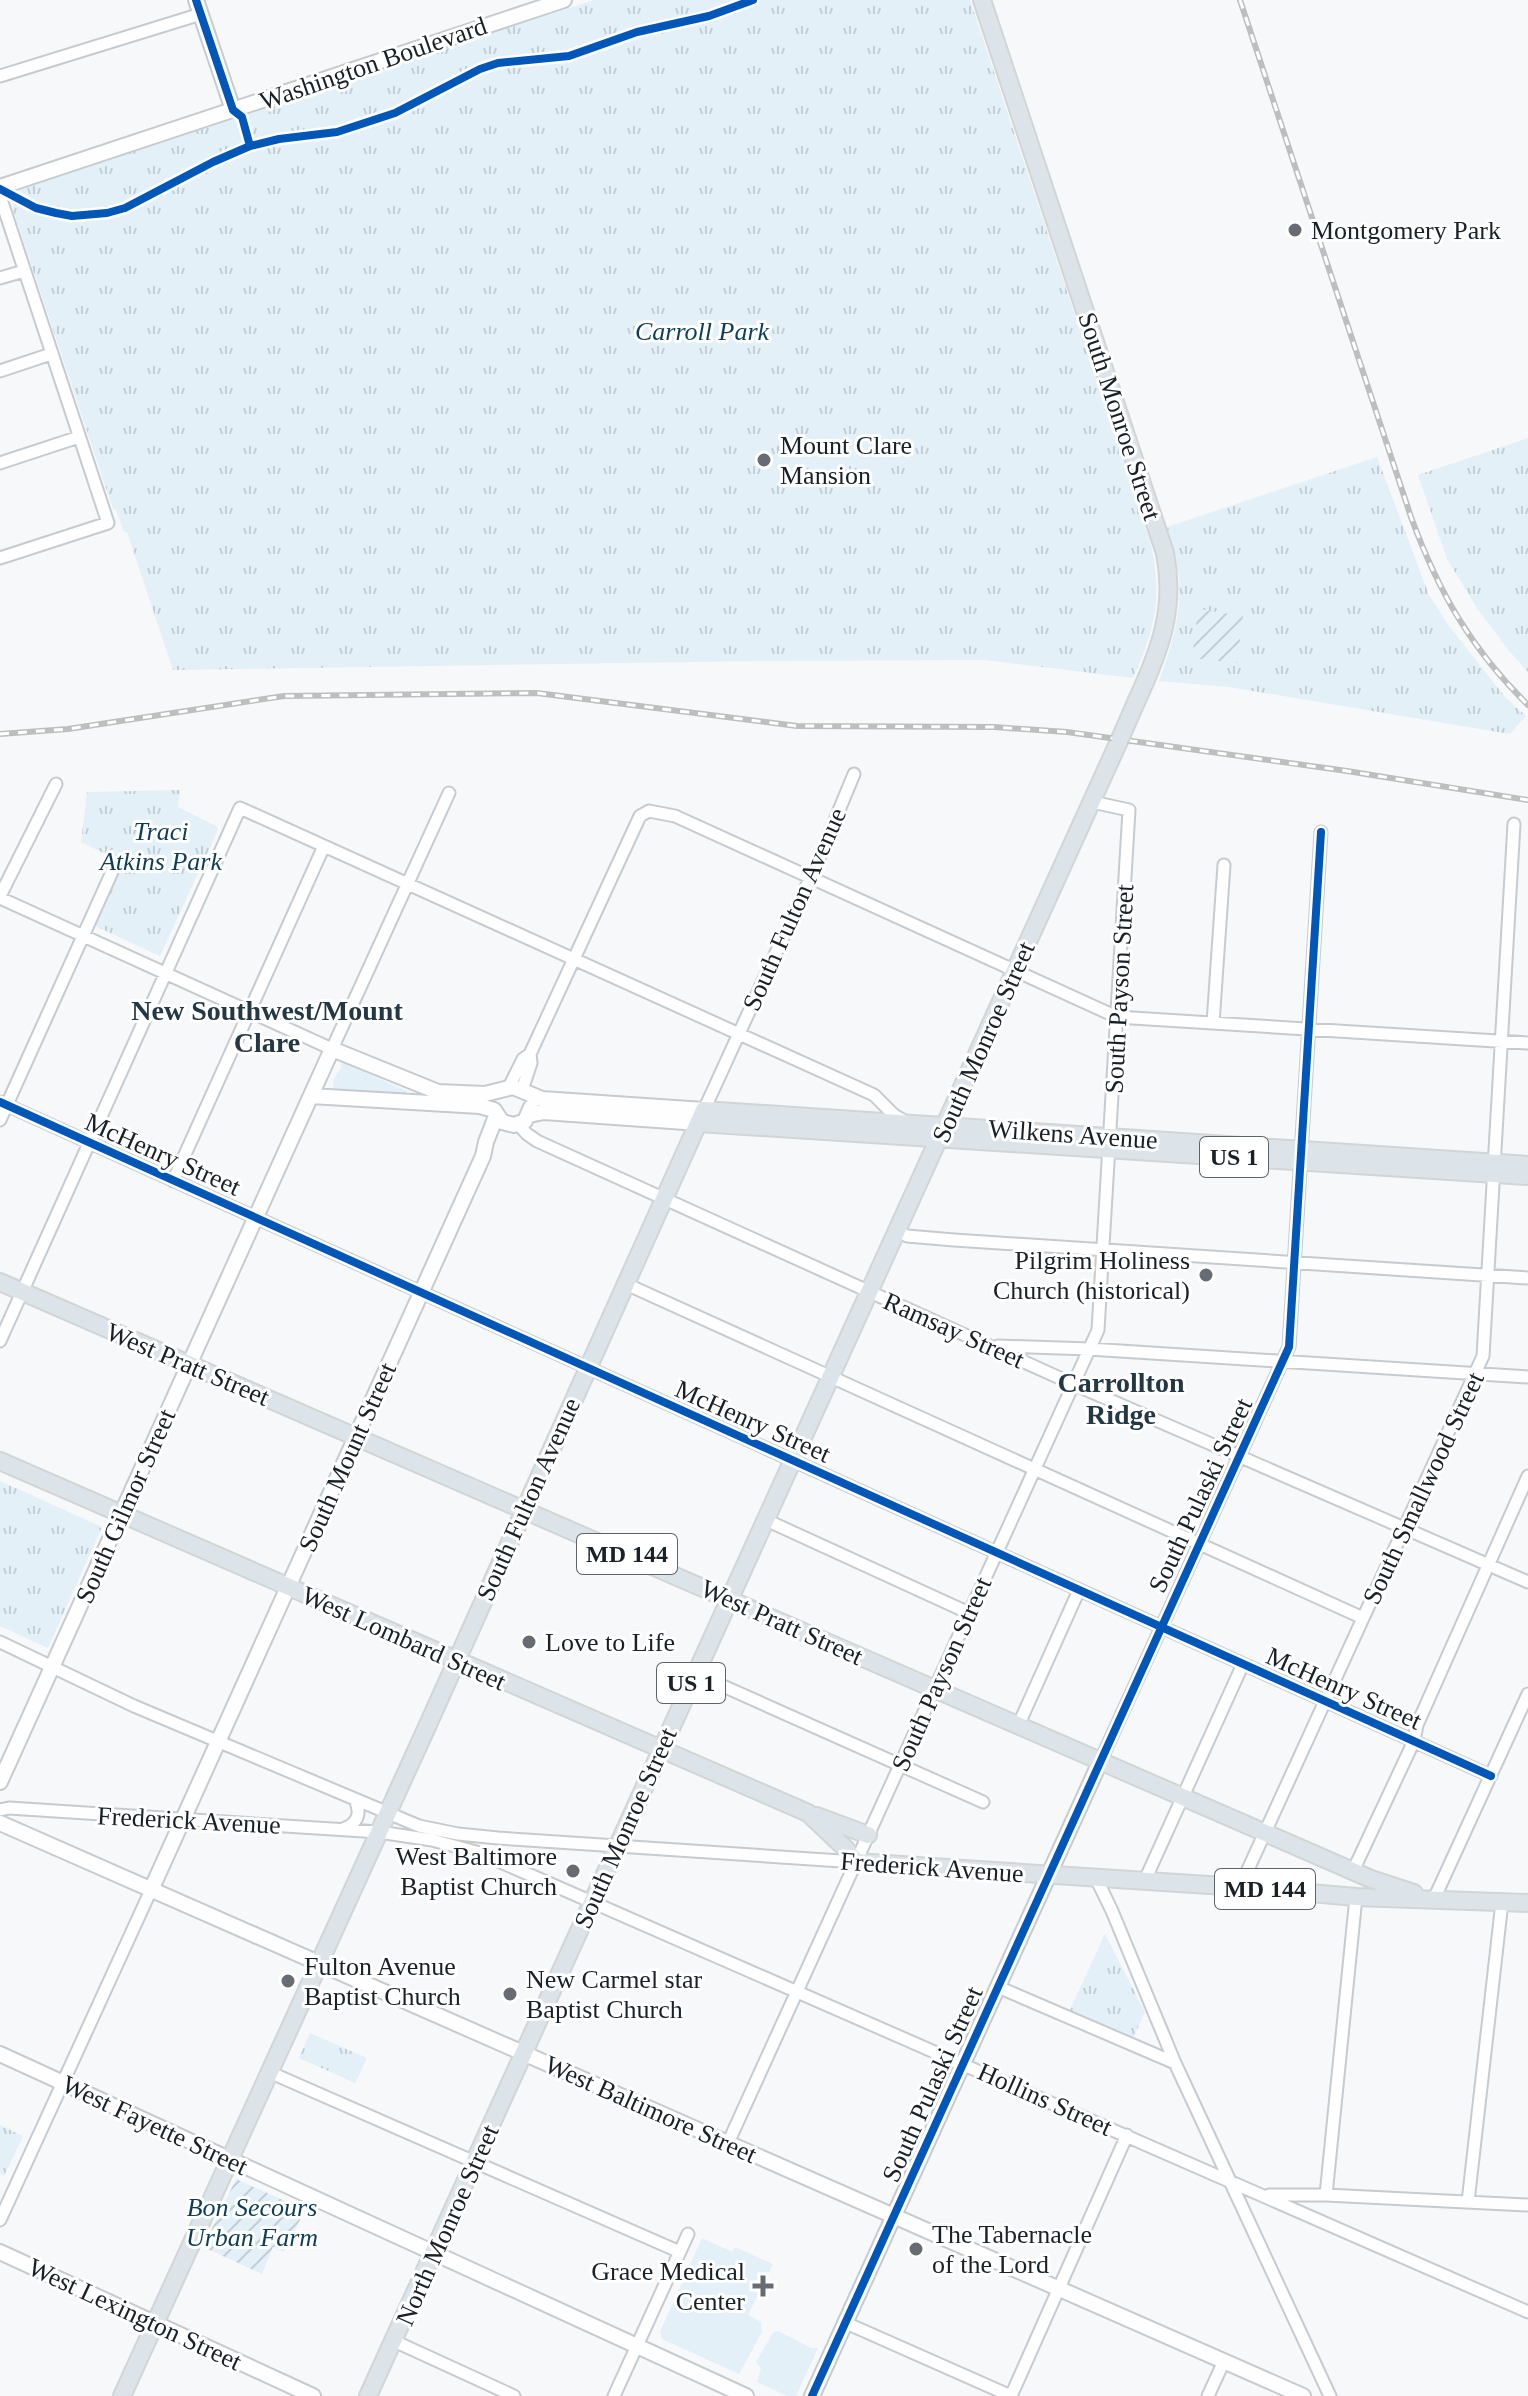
<svg xmlns="http://www.w3.org/2000/svg" width="1528" height="2396" font-family="Georgia,serif">
	<defs>
		<pattern id="park-tufts" width="24" height="20" patternUnits="userSpaceOnUse" patternTransform="scale(2)"><rect width="24" height="20" fill="#e3f0f8"/><path d="M3 7l-1-3M5 7V3M7 7l1-3M15 17l-1-3M17 17v-4M19 17l1-3" fill="none" stroke="#c2ced5"/></pattern>
		<pattern id="garden-furrows" width="10" height="10" patternUnits="userSpaceOnUse" patternTransform="scale(2)"><rect width="10" height="10" fill="#e3f0f8"/><path d="M-1 1l2-2M0 10L10 0M9 11l2-2" fill="none" stroke="#c2ced5"/></pattern>
	</defs>
	<rect width="100%" height="100%" fill="#f6f8fa"/>
	<!-- grass -->
	<path fill="#e3f0f8" d="M345,1061L371,1071V1075L407,1091L405,1099L374,1096L334,1090L333,1080L341,1068L342,1062Z
		M702,2238L732,2252L735,2247L773,2264L748,2315L761,2322L762,2332L739,2374L662,2339L660,2332Z
		M778,2331L811,2348H818L796,2396H787L757,2382L761,2368L756,2362L773,2333Z"/>
	<!-- park -->
	<path fill="url(#park-tufts)" d="M594,0H970L1151,544C1162,600 1156,626 1133,678L985,660L757,661L173,670L127,532H124L116,510L113,509L13,210C12,200 15,194 24,188Z
		M1528,438V672L1510,652L1477,608L1447,559L1418,475Z
		M1377,457L1429,595L1449,626L1505,697L1526,716L1510,734L1229,687L1159,681C1172,645 1184,609 1178,570C1175,555 1170,541 1167,527Z
		M180,790L178,807L216,826L218,830L160,956L93,925L122,862L81,842L87,792Z
		M0,1481L102,1527L48,1648L0,1626Z
		M1105,1934L1145,2012L1132,2040L1069,2012Z
		M310,2033L367,2058L355,2083L299,2058Z
		M0,2125L23,2136L4,2176L0,2174Z"/>
	<!-- garden -->
	<path fill="url(#garden-furrows)" d="M1198,609L1243,616L1237,663L1192,658Z
		M236,2179L305,2210L284,2252L273,2247L262,2274L203,2247Z"/>
	<g fill="none" stroke-linecap="round" stroke-linejoin="round">
		<!-- minor casing -->
		<g stroke="#c6cbcf" stroke-width="15">
			<path id="minor" d="M0,76L201,14
				M0,196L108,523L0,558
				M0,278L24,271
				M0,371L51,354
				M0,463L79,437
				M0,896L56,784
				M0,898L332,1049L449,793
				M1213,1023L1224,865
				M509,1087L523,1059L530,1054
				M522,1090L531,1063L530,1054L640,816L649,811L675,816L1117,1017L1528,1043
				M0,1102L1491,1776
				M704,1110L818,861L854,774
				M0,1120L116,863
				M518,1124L527,1134L537,1141L1073,1384L1528,1582
				M173,1181L324,846
				M898,1231L907,1236L954,1240L1528,1278
				M626,1284L1363,1618
				M0,1341L240,808L874,1095L894,1115L906,1122
				M998,1346L1089,1349L1528,1377
				M766,1520L969,1613
				M0,1642L134,1706L419,1826L458,1834L498,1838L856,1862
				M696,1674L983,1802
				M1018,1726L1079,1590
				M1100,1762L1289,1347L1321,832
				M0,1810L9,1808L379,1832L432,1840L480,1853L1528,2312
				M343,1829C357,1824 362,1814 355,1800
				M1353,1871L1414,1741L1417,1725L1528,1476
				M1096,1878L1112,1911L1175,2063L1330,2396
				M1145,1880L1243,1664
				M1240,1887L1483,1356L1514,824
				M1434,1899L1528,1694
				M998,1987L1175,2063
				M269,2072L680,2252
				M728,2143L1098,1330L1129,810L1092,802
				M1269,2195H1326L1528,2205
				M1326,2195L1356,1897
				M1468,2202L1502,1902
				M0,2220L151,1890
				M846,2323L1011,2396
				M394,2341L514,2396
				M614,2396L688,2234
				M1011,2396L1127,2135
				M1208,2396L1224,2361"/>
		</g>
		<!-- tertiary casing -->
		<g stroke="#c6cbcf" stroke-width="18">
			<path id="tertiary" d="M196,0L233,110
				M311,1096L480,1106L494,1110
				M494,1110L502,1122L514,1125L525,1121L531,1107
				M529,1115L544,1112L699,1123
				M0,1782L332,1049L438,1092L485,1094L513,1087L542,1099L704,1110
				M151,1890L483,1156L486,1142L496,1116
				M0,2054L746,2396
				M0,2252L313,2396
				M812,2396L1100,1762"/>
		</g>
		<!-- secondary casing -->
		<g stroke="#c6cbcf" stroke-width="18">
			<path id="secondary" d="M0,187L564,0
				M0,1823L1303,2396"/>
		</g>
		<!-- primary casing -->
		<g stroke="#d2d5d6" stroke-width="20">
			<path id="primary" d="M982,0L1165,553C1176,608 1160,650 1137,700
				M699,1123L1528,1176
				M0,1282L1371,1879L1414,1893
				M0,1461L808,1813L846,1849L856,1862L1240,1887L1356,1897L1528,1903
				M817,1816L868,1835
				M122,2396L426,1729L704,1110L1528,1165
				M368,2396L1120,739"/>
		</g>
		<!-- minor -->
		<use href="#minor" stroke="#fefefe" stroke-width="11"/>
		<!-- tertiary -->
		<use href="#tertiary" stroke="#fefefe" stroke-width="14"/>
		<!-- secondary -->
		<use href="#secondary" stroke="#fefefe" stroke-width="14"/>
		<!-- primary -->
		<use href="#primary" stroke="#dde4e9" stroke-width="16"/>
		<!-- rail casing -->
		<g stroke="#bdbebe" stroke-width="6">
			<path id="rail" d="M1240,0L1411,517C1438,591 1471,649 1528,705
				M0,734L68,729L284,696L537,693L797,726L994,727L1067,732L1347,771L1528,800"/>
		</g>
		<!-- rail -->
		<use href="#rail" stroke="#fff" stroke-width="3" stroke-dasharray="9" stroke-linecap="butt"/>
		<!-- primary-bridge casing -->
		<g stroke="#d2d5d6" stroke-width="20" stroke-linecap="butt">
			<path id="primary-bridge" d="M1120,739L1137,700"/>
		</g>
		<!-- primary-bridge -->
		<use href="#primary-bridge" stroke="#dde4e9" stroke-width="16"/>
		<!-- cycleway casing -->
		<g stroke="#fff" stroke-width="13">
			<path id="cycleway" d="M196,0L233,110L242,117L250,146
				M0,189L36,208L56,213L72,216L107,213L125,208L213,162L250,146L279,139L337,132L395,113L480,69L498,63L569,56L637,32L709,16L753,0
				M0,1102L1491,1776
				M812,2396L1289,1347L1321,832"/>
		</g>
		<!-- cycleway -->
		<use href="#cycleway" stroke="#0057b8" stroke-width="8"/>
	</g>
	<!-- markers -->
	<g fill="#666c71" stroke="#fff" stroke-width="3">
		<circle cx="1295" cy="230" r="8"/>
		<circle cx="764" cy="460" r="8"/>
		<circle cx="1206" cy="1275" r="8"/>
		<circle cx="529" cy="1642" r="8"/>
		<circle cx="573" cy="1871" r="8"/>
		<circle cx="288" cy="1981" r="8"/>
		<circle cx="510" cy="1994" r="8"/>
		<circle cx="916" cy="2249" r="8"/>
		<path d="M759 2274h8v8h8v8h-8v8h-8v-8h-8v-8h8z"/>
	</g>
	<g text-anchor="middle" stroke-width="6" stroke-linejoin="round" paint-order="stroke">
		<!-- shield labels -->
		<g fill="#fff" stroke="#5d6468" stroke-width="2">
			<rect x="1200" y="1137" width="68" height="40" rx="6"/>
			<rect x="577" y="1534" width="100" height="40" rx="6"/>
			<rect x="657" y="1663" width="68" height="40" rx="6"/>
			<rect x="1215" y="1869" width="100" height="40" rx="6"/>
		</g>
		<g font-size="24" font-weight="bold" fill="#182127">
			<text x="1234" y="1165">US 1</text>
			<text x="627" y="1562">MD 144</text>
			<text x="691" y="1691">US 1</text>
			<text x="1265" y="1897">MD 144</text>
		</g>
		<!-- street labels -->
		<g font-size="26" fill="#182127" stroke="#fff">
			<text transform="translate(373 63) rotate(-19)" y="9">Washington Boulevard</text>
			<text transform="translate(1120 416) rotate(72)" y="9">South Monroe Street</text>
			<text transform="translate(794 909) rotate(-66)" y="9">South Fulton Avenue</text>
			<text transform="translate(1119 989) rotate(-87)" y="9">South Payson Street</text>
			<text transform="translate(983 1042) rotate(-66)" y="9">South Monroe Street</text>
			<text transform="translate(1073 1134) rotate(4)" y="9">Wilkens Avenue</text>
			<text transform="translate(163 1154) rotate(24)" y="9">McHenry Street</text>
			<text transform="translate(954 1330) rotate(24)" y="9">Ramsay Street</text>
			<text transform="translate(188 1364) rotate(23)" y="9">West Pratt Street</text>
			<text transform="translate(753 1421) rotate(24)" y="9">McHenry Street</text>
			<text transform="translate(347 1457) rotate(-66)" y="9">South Mount Street</text>
			<text transform="translate(1423 1488) rotate(-65)" y="9">South Smallwood Street</text>
			<text transform="translate(1200 1495) rotate(-65)" y="9">South Pulaski Street</text>
			<text transform="translate(528 1499) rotate(-66)" y="9">South Fulton Avenue</text>
			<text transform="translate(125 1506) rotate(-66)" y="9">South Gilmor Street</text>
			<text transform="translate(782 1622) rotate(24)" y="9">West Pratt Street</text>
			<text transform="translate(404 1638) rotate(24)" y="9">West Lombard Street</text>
			<text transform="translate(941 1674) rotate(-66)" y="9">South Payson Street</text>
			<text transform="translate(1344 1688) rotate(24)" y="9">McHenry Street</text>
			<text transform="translate(189 1820) rotate(3)" y="9">Frederick Avenue</text>
			<text transform="translate(625 1828) rotate(-66)" y="9">South Monroe Street</text>
			<text transform="translate(932 1867) rotate(4)" y="9">Frederick Avenue</text>
			<text transform="translate(932 2084) rotate(-66)" y="9">South Pulaski Street</text>
			<text transform="translate(1045 2099) rotate(24)" y="9">Hollins Street</text>
			<text transform="translate(651 2109) rotate(24)" y="9">West Baltimore Street</text>
			<text transform="translate(155 2125) rotate(25)" y="9">West Fayette Street</text>
			<text transform="translate(447 2225) rotate(-66)" y="9">North Monroe Street</text>
			<text transform="translate(135 2314) rotate(25)" y="9">West Lexington Street</text>
		</g>
		<!-- poi labels -->
		<g font-size="26" fill="#182127" stroke="#fff" text-anchor="start">
			<text x="1311" y="239">Montgomery Park</text>
			<text x="780" y="454">Mount Clare<tspan x="780" dy="30">Mansion</tspan></text>
			<text x="1190" y="1269" text-anchor="end">Pilgrim Holiness<tspan x="1190" dy="30">Church (historical)</tspan></text>
			<text x="545" y="1651">Love to Life</text>
			<text x="557" y="1865" text-anchor="end">West Baltimore<tspan x="557" dy="30">Baptist Church</tspan></text>
			<text x="304" y="1975">Fulton Avenue<tspan x="304" dy="30">Baptist Church</tspan></text>
			<text x="526" y="1988">New Carmel star<tspan x="526" dy="30">Baptist Church</tspan></text>
			<text x="932" y="2243">The Tabernacle<tspan x="932" dy="30">of the Lord</tspan></text>
			<text x="745" y="2280" text-anchor="end">Grace Medical<tspan x="745" dy="30">Center</tspan></text>
		</g>
		<!-- park labels -->
		<g font-size="26" font-style="italic" fill="#0e3e56" stroke="#fff">
			<text x="702" y="340">Carroll Park</text>
			<text x="161" y="840">Traci<tspan x="161" dy="30">Atkins Park</tspan></text>
			<text x="252" y="2216">Bon Secours<tspan x="252" dy="30">Urban Farm</tspan></text>
		</g>
		<!-- neighbourhood labels -->
		<g font-size="28" font-weight="bold" fill="#243844" stroke="#fff">
			<text x="267" y="1020">New Southwest/Mount<tspan x="267" dy="32">Clare</tspan></text>
			<text x="1121" y="1392">Carrollton<tspan x="1121" dy="32">Ridge</tspan></text>
		</g>
	</g>
</svg>
